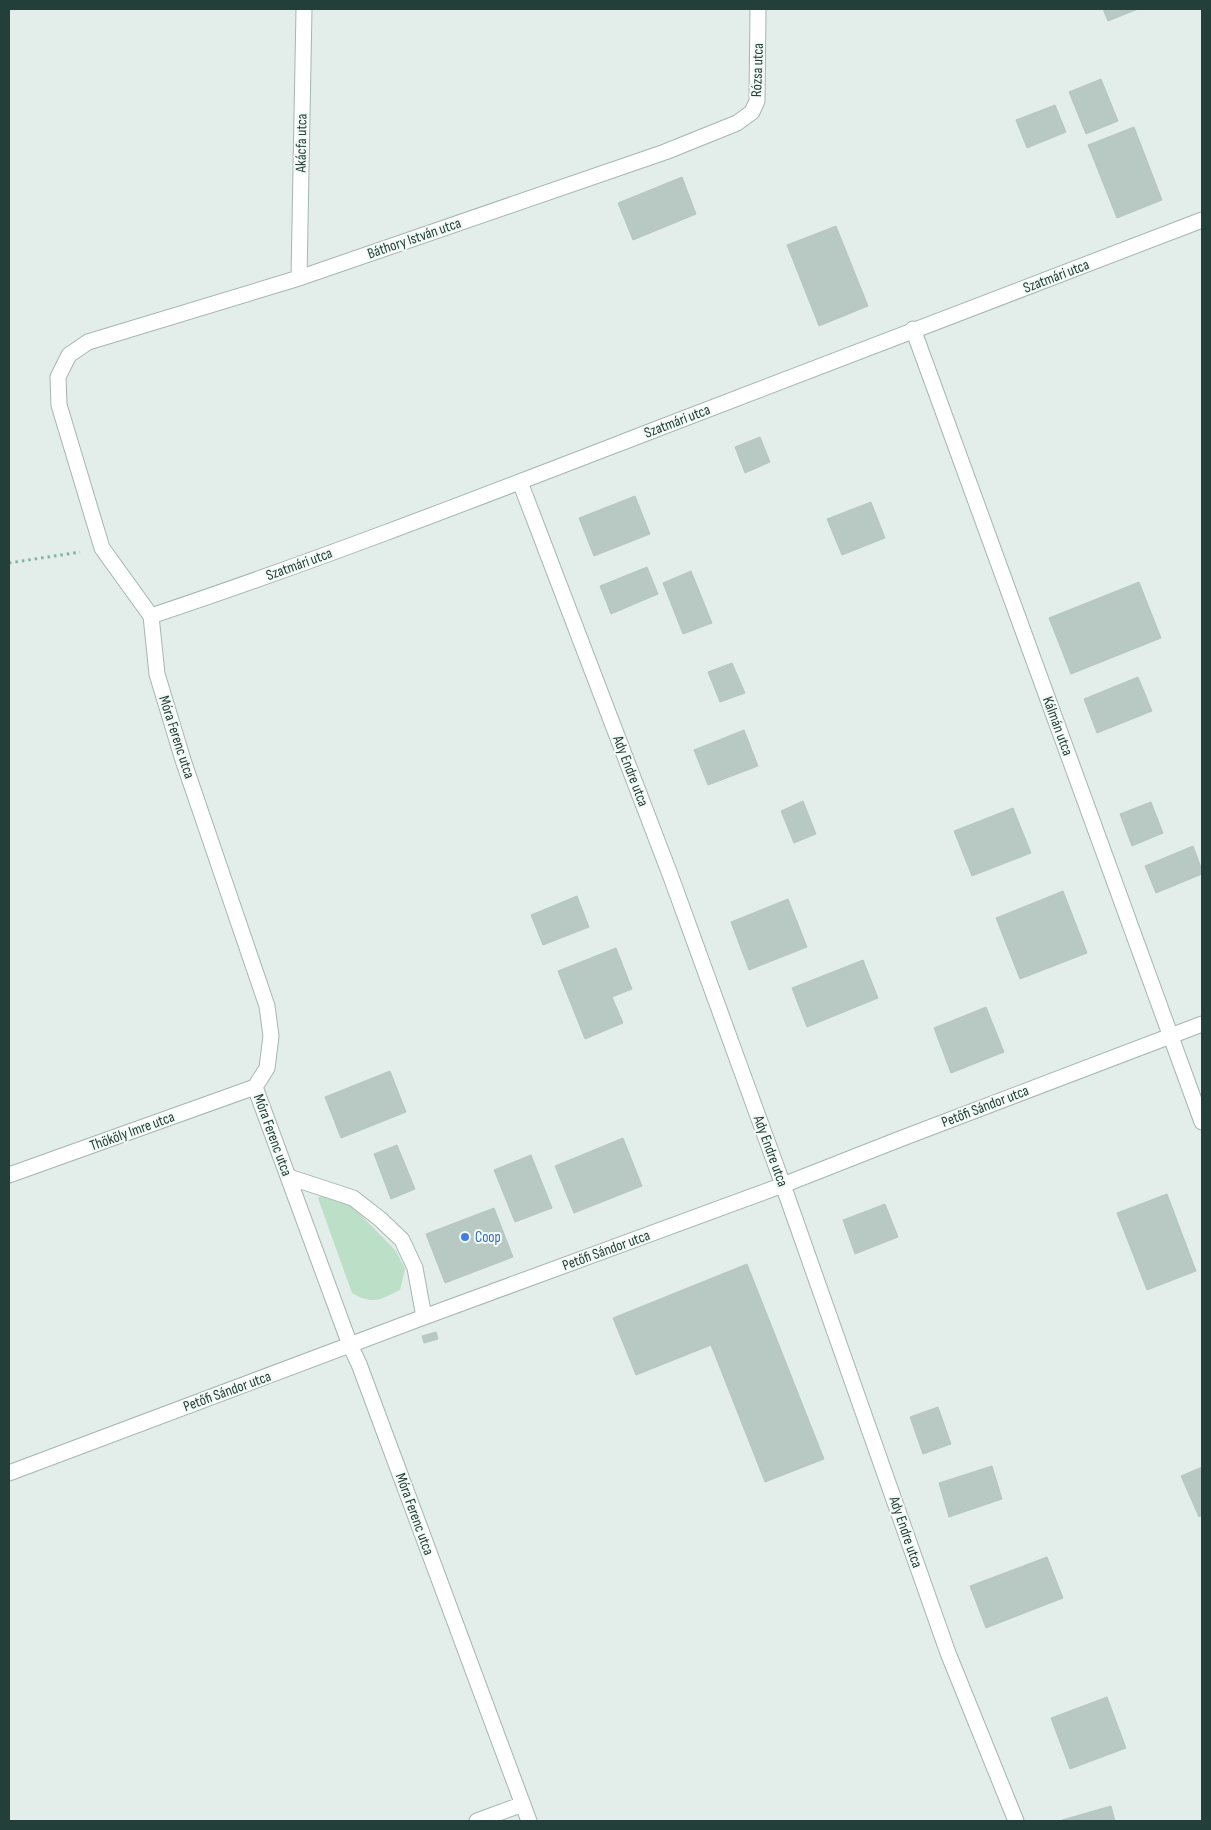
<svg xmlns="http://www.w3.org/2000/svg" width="1211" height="1830" font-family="'Sofia Sans Condensed',sans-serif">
	<rect width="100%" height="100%" fill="#e3ede9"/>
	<!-- green -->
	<path fill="#bbdfc7" d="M321,1196L351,1205L396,1251L405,1269L400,1290C379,1300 374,1305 352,1293L318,1198Z"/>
	<!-- building -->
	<path fill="#b8c8c2" stroke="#b5c7c1" d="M1103,9H1138L1108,21Z
		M1101,79L1118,121L1086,134L1069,92Z
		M1055,105L1066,132L1027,148L1016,120Z
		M1134,127L1162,200L1117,218L1088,145Z
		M682,177L696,214L633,240L618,203Z
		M836,226L868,306L819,326L787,245Z
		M760,437L770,462L745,473L735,447Z
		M635,496L650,534L594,556L579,518Z
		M871,502L885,538L842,555L827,519Z
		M647,567L658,594L611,614L600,586Z
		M691,571L712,623L683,634L663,583Z
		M1139,582L1161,638L1071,674L1049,618Z
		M732,663L745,693L720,702L708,672Z
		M1138,677L1152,711L1097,733L1084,699Z
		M744,730L758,766L708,785L694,750Z
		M803,801L816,834L794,843L781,811Z
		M1151,802L1163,833L1132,846L1120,814Z
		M1013,808L1031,853L972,876L954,831Z
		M1193,846L1202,870V874L1156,893L1145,866Z
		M1063,891L1087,953L1020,979L996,918Z
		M577,896L589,927L543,945L531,915Z
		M788,899L807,947L749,970L731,922Z
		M616,948L632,989L612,997L623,1023L585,1039L558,971Z
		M863,960L878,998L807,1027L792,988Z
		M986,1007L1004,1052L951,1073L934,1028Z
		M390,1071L406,1112L341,1138L325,1097Z
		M623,1138L642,1186L574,1213L555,1166Z
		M397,1145L415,1189L391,1199L374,1154Z
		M531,1155L552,1208L515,1222L494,1170Z
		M1167,1194L1196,1271L1147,1290L1117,1213Z
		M885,1204L898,1237L855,1254L843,1220Z
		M494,1208L513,1257L445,1283L426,1234Z
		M747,1264L824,1459L765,1482L711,1345L636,1375L613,1318Z
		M436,1332L438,1339L424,1343L422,1336Z
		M938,1407L951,1444L923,1454L910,1417Z
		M992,1466L1002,1499L949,1517L939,1483Z
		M1202,1467V1515L1199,1517L1181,1476Z
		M1047,1557L1063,1598L986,1628L970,1586Z
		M1107,1697L1126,1748L1070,1769L1051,1718Z
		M1111,1806L1115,1821H1062V1820Z"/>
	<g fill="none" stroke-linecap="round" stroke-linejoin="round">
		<!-- minor casing -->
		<g stroke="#a5b6b1" stroke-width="17">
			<path id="minor" d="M299,278L304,9
				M913,329L1202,1122
				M520,482L671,877L783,1185L948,1653L1016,1821
				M151,616C328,557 501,489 675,422C850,354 1026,287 1202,220
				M255,1087L267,1068L271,1036L267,1006L183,760L157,674L151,616L102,548L59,405L58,377L69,355L88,342L299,278L665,152L737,123L752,112L757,101L758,9
				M255,1087L350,1345L359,1364L529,1821
				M9,1175L255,1087
				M289,1177L353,1198L380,1219L402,1240L415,1268L424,1317
				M9,1473L424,1317L783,1185L900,1139L1202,1024
				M477,1821L523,1804"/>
		</g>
		<!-- path -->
		<path stroke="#82b2a5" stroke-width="3" stroke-dasharray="2.5 4" stroke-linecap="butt" d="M9,563L80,552"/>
		<!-- minor -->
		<use href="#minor" stroke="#fff" stroke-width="15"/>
	</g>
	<!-- markers -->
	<circle fill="#3f7fe0" stroke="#f4faf7" stroke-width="2" cx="465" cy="1237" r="5"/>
	<g text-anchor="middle" stroke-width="4" stroke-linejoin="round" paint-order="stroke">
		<!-- street labels -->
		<g font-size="15" fill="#224039" stroke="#f4faf7">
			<text transform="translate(757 70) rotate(-88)" y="5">Rózsa utca</text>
			<text transform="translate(301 143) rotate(-89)" y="5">Akácfa utca</text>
			<text transform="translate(414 238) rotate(-19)" y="5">Báthory István utca</text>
			<text transform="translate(1056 276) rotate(-21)" y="5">Szatmári utca</text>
			<text transform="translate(677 421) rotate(-21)" y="5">Szatmári utca</text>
			<text transform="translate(299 564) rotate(-20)" y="5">Szatmári utca</text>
			<text transform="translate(1058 726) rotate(70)" y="5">Kálmán utca</text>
			<text transform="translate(177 737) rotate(72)" y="5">Móra Ferenc utca</text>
			<text transform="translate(631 771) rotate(69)" y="5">Ady Endre utca</text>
			<text transform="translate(985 1106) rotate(-21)" y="5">Petőfi Sándor utca</text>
			<text transform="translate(132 1131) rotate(-20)" y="5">Thököly Imre utca</text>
			<text transform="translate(273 1135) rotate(70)" y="5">Móra Ferenc utca</text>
			<text transform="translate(771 1151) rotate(70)" y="5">Ady Endre utca</text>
			<text transform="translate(606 1250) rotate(-20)" y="5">Petőfi Sándor utca</text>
			<text transform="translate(227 1391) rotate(-20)" y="5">Petőfi Sándor utca</text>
			<text transform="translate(415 1514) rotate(70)" y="5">Móra Ferenc utca</text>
			<text transform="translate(906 1532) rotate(71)" y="5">Ady Endre utca</text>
		</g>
		<!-- shop labels -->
		<g font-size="15" fill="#366cbe" stroke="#f4faf7" text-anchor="start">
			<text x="475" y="1242">Coop</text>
		</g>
	</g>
	<!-- border -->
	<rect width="1211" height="1830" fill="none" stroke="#224039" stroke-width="20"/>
</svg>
